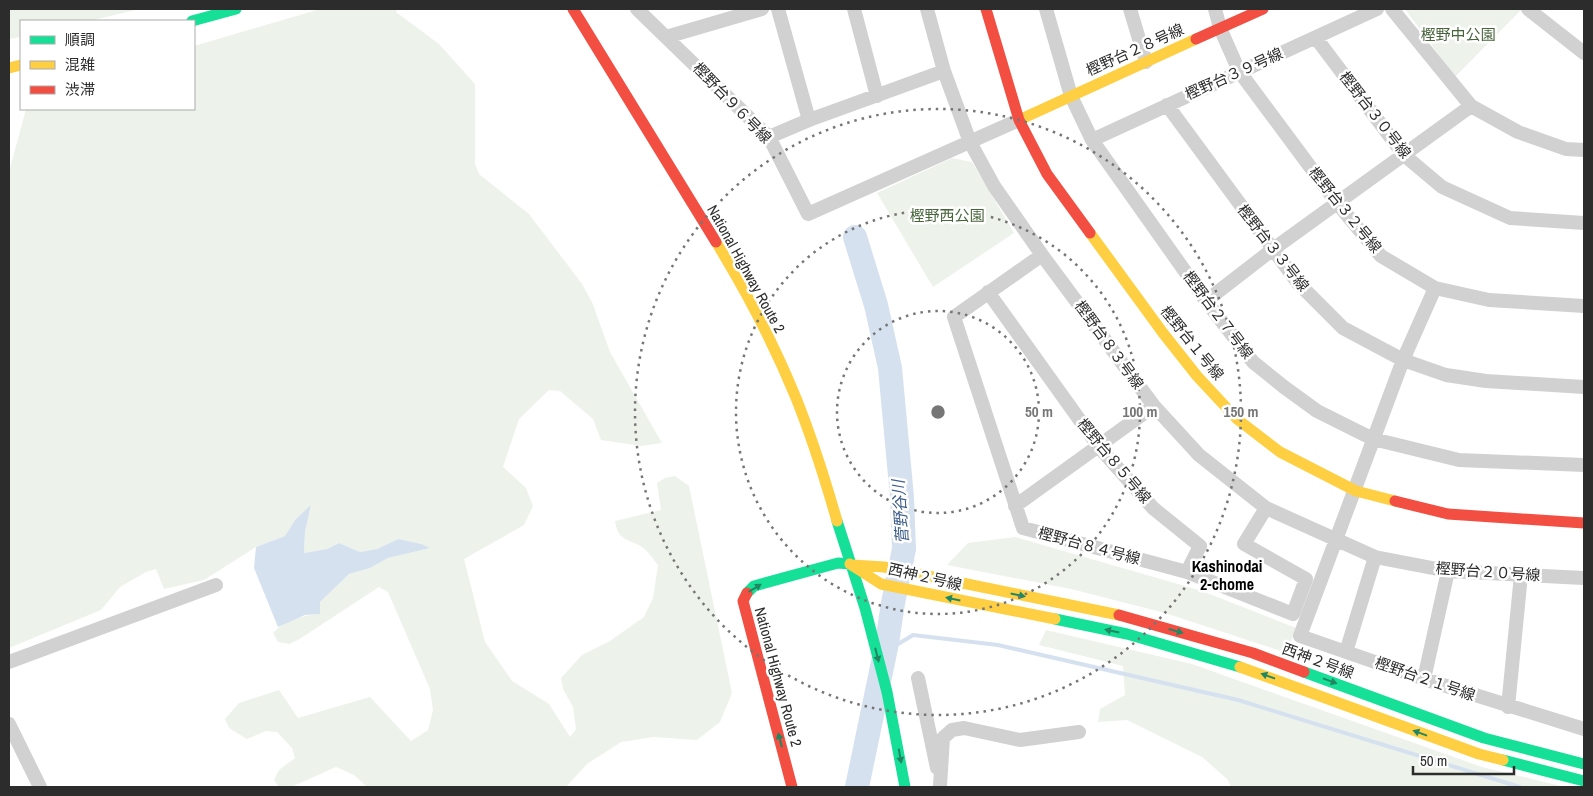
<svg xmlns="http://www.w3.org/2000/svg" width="1593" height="796" font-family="'Archivo Narrow','Noto Sans JP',sans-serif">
	<rect width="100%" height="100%" fill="#fff"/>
	<!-- green -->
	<path fill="#edf3ea" d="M9,9H139L90,21H21V37L9,39Z
		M320,9H397L396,12L439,44L475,84V164L479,174L529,214L582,284L592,302L610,352L662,443L641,446L601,440L593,419L560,391L549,390L519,419L503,467L526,488L533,506L524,525L464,559L485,642L512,681L549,704L570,737L576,729L573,707L563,689L561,678L582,655L610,641L644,617L653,598L658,565C653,559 648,551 642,547C627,538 618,541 615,521L661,510L657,483L665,478L675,476L689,486L732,693L720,722L697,740L654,737L621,742L587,764L566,787H367L354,775L336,767L291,787H279L274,780L279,770L295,758L292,748L277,732L266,731L247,739L229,728L225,719L239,703L279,690L298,718L370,697L411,741L428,730L433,710L430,689L388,592L379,587L298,640L289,644L278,642L273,633C284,620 304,615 320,614V602L349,574L370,568L388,558L429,548L398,539L377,549L360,552L339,543L327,549L304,553L305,532L311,506L295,520L285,536L256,547L204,580L164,589L156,569L146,572L120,587L101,610L9,648V172L26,109H194V46Z
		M1405,9H1522L1455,77Z
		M952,158L972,162L1014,233L933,287L877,193Z
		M1015,537L1202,591L1296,628L1287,653L1165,613L1071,589L947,565L968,543Z
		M1046,630L1192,664L1482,767L1565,787H1231L1227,779L1202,757L1127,720L1098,722L1100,709L1125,695L1123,666L1039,645Z"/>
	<!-- water -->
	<path fill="#d6e1f0" d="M311,505L305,532L304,553L327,549L339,543L360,552L377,549L398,539L421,544L430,548L388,558L370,568L349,574L320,602V614L305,615L278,627L254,568L256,547L285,536L295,520Z"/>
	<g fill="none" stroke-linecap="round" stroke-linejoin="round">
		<!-- stream -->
		<path stroke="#d6e1f0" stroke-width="4" d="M885,652L913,635L998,645L1238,700L1520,787"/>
		<!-- river -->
		<path stroke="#d6e1f0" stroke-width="24" d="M855,237L876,305L890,368L902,497L904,549L893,603L887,643L857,787"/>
		<!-- street -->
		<path stroke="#d1d1d1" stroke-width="14" d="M637,9L769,137L808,214L1019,120
			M778,9L809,120
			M854,9L877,96
			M927,9L944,71L970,142L994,186L1042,255L1154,406L1199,455L1266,508L1375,557L1448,571L1584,578
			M1046,9L1071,96L1092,140L1206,301L1253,362L1284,387L1317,411L1373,439L1459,460L1584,465
			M1130,9L1146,62
			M1215,9L1220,28L1239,71L1337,203L1381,256L1435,288L1489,300L1584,306
			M1392,9L1471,106L1518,132L1566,149L1584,150
			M1528,9L1584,53
			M666,37L762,9
			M1316,38L1404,155L1442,187L1510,218L1584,223
			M1167,105L1298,283L1343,328L1403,360L1446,375L1486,381L1584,387
			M769,137L809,120L944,71
			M1092,140L1377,9
			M1042,255L954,317L1023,528L1187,572L1293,614L1306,579L1244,544L1266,508
			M1435,288L1403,360L1300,636L1424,679L1584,729
			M988,292L1099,447L1153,508L1200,546L1187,572
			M1206,301L1272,250L1471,106
			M1015,506L1154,406
			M1346,652L1375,557
			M9,662L216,585
			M918,678L937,768
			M1424,679L1448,571
			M1508,707L1521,575
			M9,724L40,787
			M940,786L943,738L952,730L964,728L1020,740L1079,732"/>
		<!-- fast -->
		<path stroke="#16e098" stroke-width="11" d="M192,21L236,9
			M837,521L865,608L887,692L905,787
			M747,593L754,586L838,563L850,564
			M1055,619L1127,634L1240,667
			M1304,672L1484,738L1584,764
			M1503,760L1584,781"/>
		<!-- slow -->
		<path stroke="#ffcf43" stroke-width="11" d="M9,68L21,65
			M1019,120L1196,39
			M1090,233L1163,333L1197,376L1237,419L1280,452L1356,491L1395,501
			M716,242C746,291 774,344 796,398C812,438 825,479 837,521
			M850,564L881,584L1055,619
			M852,565L884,567L1119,615
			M1240,667L1479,754L1503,760"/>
		<!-- jam -->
		<path stroke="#f24e42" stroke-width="11" d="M573,9L716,242
			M986,9L1019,120L1047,174L1090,233
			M1196,39L1263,9
			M1395,501L1448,514L1584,523
			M747,593L743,601L792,787
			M1119,615L1253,653L1304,672"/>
	</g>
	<!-- one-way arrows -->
	<defs><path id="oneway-solid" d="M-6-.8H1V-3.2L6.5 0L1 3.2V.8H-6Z" transform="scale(1.25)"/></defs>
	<g fill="#218662">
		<use href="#oneway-solid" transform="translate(755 588) rotate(-31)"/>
		<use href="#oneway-solid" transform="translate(1018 595) rotate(12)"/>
		<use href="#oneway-solid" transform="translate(953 599) rotate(-168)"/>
		<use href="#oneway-solid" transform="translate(1112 631) rotate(-168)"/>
		<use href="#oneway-solid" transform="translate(1176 631) rotate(16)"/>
		<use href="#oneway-solid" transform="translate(877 655) rotate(76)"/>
		<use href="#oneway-solid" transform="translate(1268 676) rotate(-160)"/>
		<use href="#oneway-solid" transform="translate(1330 681) rotate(20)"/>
		<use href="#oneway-solid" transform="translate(1420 733) rotate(-160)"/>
		<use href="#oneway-solid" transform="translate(780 740) rotate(-105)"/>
		<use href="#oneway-solid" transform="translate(900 756) rotate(80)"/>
	</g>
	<!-- distance rings -->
	<g fill="none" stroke="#767676" stroke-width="2.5" stroke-dasharray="2.5 5">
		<circle cx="938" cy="412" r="101"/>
		<circle cx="938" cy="412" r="202"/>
		<circle cx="938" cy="412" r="303"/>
	</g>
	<g text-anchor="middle" stroke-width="5" stroke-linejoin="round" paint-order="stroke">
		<!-- park labels -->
		<g font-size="15" fill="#47653b" stroke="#fff">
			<text x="1458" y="40">樫野中公園</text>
			<text x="947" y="221">樫野西公園</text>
		</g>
		<!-- street labels -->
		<g font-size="15" fill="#2c2c2c" stroke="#fff">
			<text transform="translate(1135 50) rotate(-24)" y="5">樫野台２８号線</text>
			<text transform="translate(1234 74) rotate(-24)" y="5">樫野台３９号線</text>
			<text transform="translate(732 103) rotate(46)" y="5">樫野台９６号線</text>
			<text transform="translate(1375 115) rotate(52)" y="5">樫野台３０号線</text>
			<text transform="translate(1345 210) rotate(51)" y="5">樫野台３２号線</text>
			<text transform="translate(1273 248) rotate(52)" y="5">樫野台３３号線</text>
			<text transform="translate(746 269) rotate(61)" y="5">National Highway Route 2</text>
			<text transform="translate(1218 315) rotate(53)" y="5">樫野台２７号線</text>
			<text transform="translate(1192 343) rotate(51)" y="5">樫野台１号線</text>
			<text transform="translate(1109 345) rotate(54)" y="5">樫野台８３号線</text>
			<text transform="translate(1114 461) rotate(50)" y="5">樫野台８５号線</text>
			<text transform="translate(1089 546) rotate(15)" y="5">樫野台８４号線</text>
			<text transform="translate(1488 572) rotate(4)" y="5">樫野台２０号線</text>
			<text transform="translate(925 577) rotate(13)" y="5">西神２号線</text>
			<text transform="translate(1318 661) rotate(20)" y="5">西神２号線</text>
			<text transform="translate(778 677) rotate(75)" y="5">National Highway Route 2</text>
			<text transform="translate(1425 679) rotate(19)" y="5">樫野台２１号線</text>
		</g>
		<!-- water labels -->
		<g font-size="16" font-style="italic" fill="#3d5d8a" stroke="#fff">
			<text transform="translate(900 512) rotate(-94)" y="6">菅野谷川</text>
		</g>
		<!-- neighbourhood labels -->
		<g font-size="16" font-weight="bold" fill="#000" stroke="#fff">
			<text x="1227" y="572">Kashinodai<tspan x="1227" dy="18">2-chome</tspan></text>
		</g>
	</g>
	<circle cx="938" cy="412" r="8" fill="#767676" stroke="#fff" stroke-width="2.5"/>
	<g font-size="15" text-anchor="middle" font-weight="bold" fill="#767676" stroke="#fff" stroke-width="5" stroke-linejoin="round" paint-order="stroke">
		<text x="1039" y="417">50 m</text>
		<text x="1140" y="417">100 m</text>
		<text x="1241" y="417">150 m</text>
	</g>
	<!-- border -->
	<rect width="1593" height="796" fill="none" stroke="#2c2c2c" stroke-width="20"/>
	<!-- legend -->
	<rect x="20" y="20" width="175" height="90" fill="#ffffff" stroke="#ababab"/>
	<rect x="30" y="36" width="25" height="8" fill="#16e098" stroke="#ababab"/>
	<text x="65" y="45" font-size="15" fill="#2c2c2c">順調</text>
	<rect x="30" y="61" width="25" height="8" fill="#ffcf43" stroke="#ababab"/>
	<text x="65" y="70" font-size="15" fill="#2c2c2c">混雑</text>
	<rect x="30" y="86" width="25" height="8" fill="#f24e42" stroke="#ababab"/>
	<text x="65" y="95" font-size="15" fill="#2c2c2c">渋滞</text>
	<!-- scale -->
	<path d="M1413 766v8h101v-8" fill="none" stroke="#2c2c2c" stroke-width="2.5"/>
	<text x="1420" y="766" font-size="15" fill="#2c2c2c" stroke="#ffffff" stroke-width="4" paint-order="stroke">50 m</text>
</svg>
